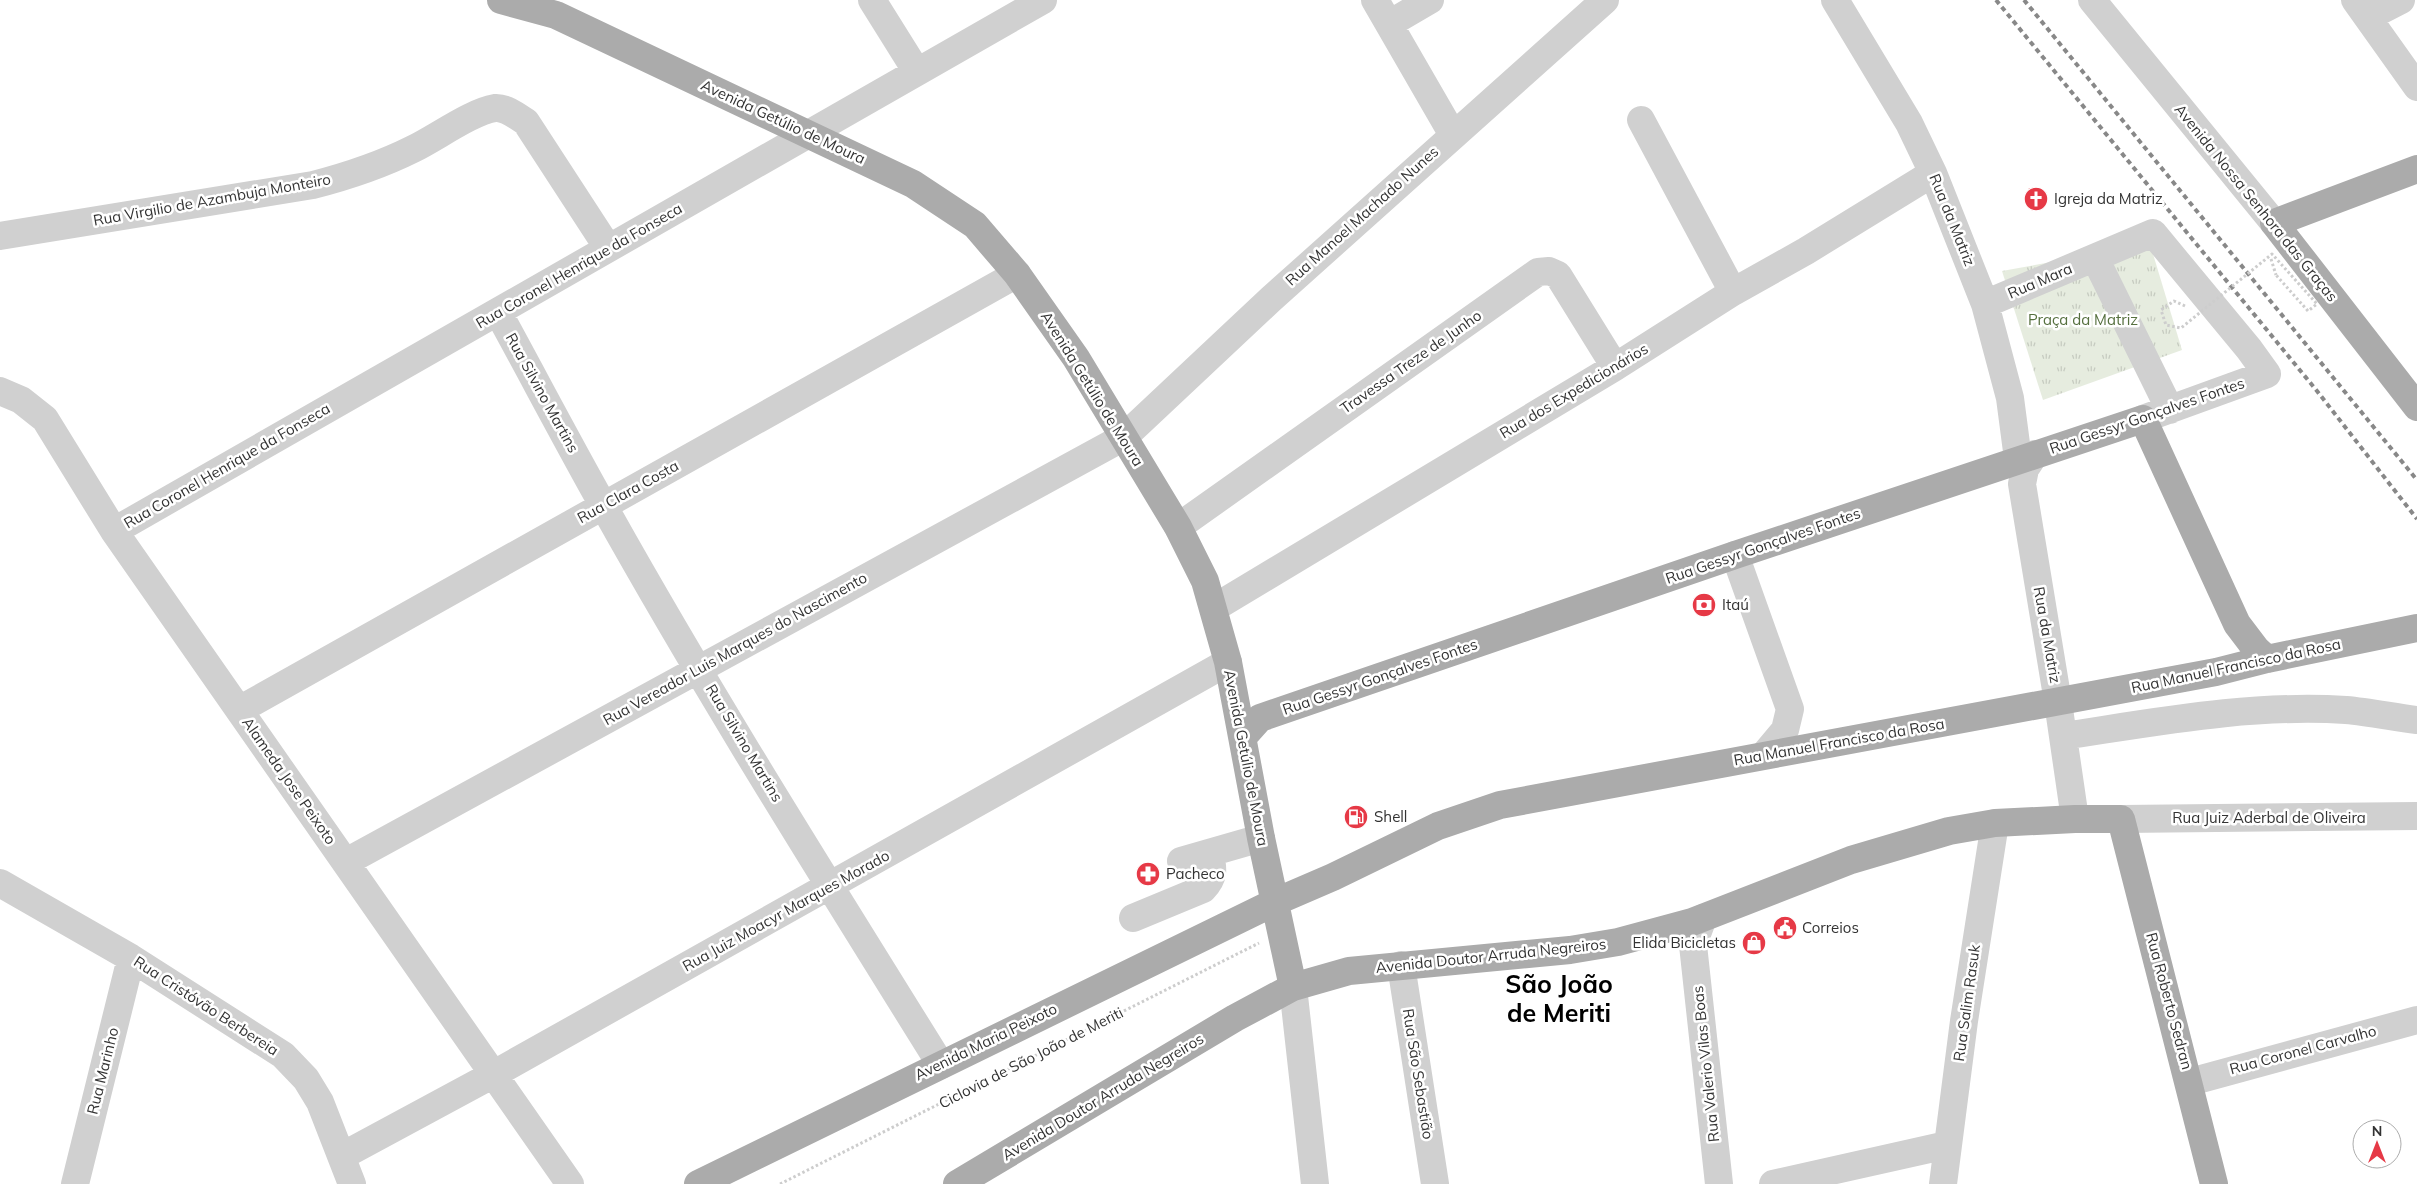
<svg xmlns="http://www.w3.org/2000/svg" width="2417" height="1184" font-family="Mulish,sans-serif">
	<defs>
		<pattern id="grass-tufts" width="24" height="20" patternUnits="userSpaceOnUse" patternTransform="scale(1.25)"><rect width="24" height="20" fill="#e6ecdf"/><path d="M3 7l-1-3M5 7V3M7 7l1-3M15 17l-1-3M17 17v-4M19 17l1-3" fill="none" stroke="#c6cbc0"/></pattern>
	</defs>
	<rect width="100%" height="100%" fill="#fff"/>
	<!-- grass -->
	<path fill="url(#grass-tufts)" d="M2150,244L2182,350L2043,400L2002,271Z"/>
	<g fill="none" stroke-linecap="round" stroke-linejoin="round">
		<!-- path -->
		<path stroke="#cdcdcd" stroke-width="3" stroke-dasharray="2.5 2.5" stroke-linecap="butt" d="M2271,259L2276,275
			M780,1184L1259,943"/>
		<!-- minor -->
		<path stroke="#d0d0d0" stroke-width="28" d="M872,0L917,72
			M1375,0L1453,135
			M1835,0L1909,123L1933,173L1985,304L2010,398L2018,459
			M2092,0L2274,223
			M2355,0L2417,87
			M2368,17L2401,0
			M1389,24L1430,0
			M1641,120L1733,292
			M0,236L313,185C348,176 381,165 413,149C436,138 471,112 495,108C505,107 517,116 526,122L608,248
			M2095,258L2170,410
			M1985,304L2153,233L2249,349L2267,374L2143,419
			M498,312C533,376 567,441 603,505C709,695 826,880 941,1065
			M0,391L21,400L45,419L114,531L570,1184
			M2035,454L2025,469L2022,484L2058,702L2075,819
			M1178,527L1538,272L1549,271L1558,275L1615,367
			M114,531L1043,0
			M1735,555L1790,709L1785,730L1764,755
			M1214,608L1615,367L1733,292L1806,251L1933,173
			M239,710L1017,274
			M2063,736C2157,722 2250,704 2346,710C2369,712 2393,717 2417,720
			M2121,819L2417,816
			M1181,861L1261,838
			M346,862L1124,437L1271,299L1605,0
			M0,883L131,958L283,1055L306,1079L320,1102L352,1184
			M1133,918L1203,889C1215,877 1213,868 1210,853
			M1703,918L1693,945L1719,1184
			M1401,965L1435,1184
			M1293,987L1315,1184
			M2190,1082L2417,1020
			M342,1156L494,1074L1228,662
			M75,1184L131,958
			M1773,1184L1947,1145
			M1943,1184L1964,1021L1995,823"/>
		<!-- major -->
		<path stroke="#ababab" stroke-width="28" d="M501,0L556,15L913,184L975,225L1017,274L1076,358L1178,527L1205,581L1228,662L1261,838L1293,987
			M2417,169L2274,223L2417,407
			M1243,737L1260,718L1735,555L2143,419L2237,624L2256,649L2267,659
			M698,1184L1275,902L1333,877L1438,826L1500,805L2216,672L2267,659L2417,628
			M957,1184L1235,1018L1293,987L1349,971L1570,950L1618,942L1692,922L1851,860L1949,831L1995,823L2075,819H2121L2214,1184"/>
		<!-- rail -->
		<path stroke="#888" stroke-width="4" stroke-dasharray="5 4" stroke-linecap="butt" d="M1996,0L2317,391L2417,519
			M2024,0L2417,480"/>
		<!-- path-bridge -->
		<path stroke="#cdcdcd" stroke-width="3" stroke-dasharray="2.5 2.5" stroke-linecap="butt" d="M2185,306L2174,301L2161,310L2166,325L2181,328L2272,254L2317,304L2308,311L2276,275"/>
	</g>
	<!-- icons -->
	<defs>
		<g id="church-disc" transform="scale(1.25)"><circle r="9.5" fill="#e63946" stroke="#fff"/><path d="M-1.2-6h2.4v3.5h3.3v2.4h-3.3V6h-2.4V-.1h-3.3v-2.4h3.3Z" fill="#fff"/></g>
		<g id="bank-disc" transform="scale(1.25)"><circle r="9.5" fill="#e63946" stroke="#fff"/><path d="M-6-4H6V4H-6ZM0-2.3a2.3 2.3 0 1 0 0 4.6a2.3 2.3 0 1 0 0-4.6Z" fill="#fff"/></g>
		<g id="fuel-disc" transform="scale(1.25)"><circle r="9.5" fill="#e63946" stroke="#fff"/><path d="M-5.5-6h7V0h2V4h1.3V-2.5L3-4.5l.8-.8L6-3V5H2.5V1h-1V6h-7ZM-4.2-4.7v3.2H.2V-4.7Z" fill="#fff"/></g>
		<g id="pharmacy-disc" transform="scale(1.25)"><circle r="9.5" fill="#e63946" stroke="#fff"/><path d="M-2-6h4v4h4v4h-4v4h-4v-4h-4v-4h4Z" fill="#fff"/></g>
		<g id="civic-disc" transform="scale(1.25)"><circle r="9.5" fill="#e63946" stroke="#fff"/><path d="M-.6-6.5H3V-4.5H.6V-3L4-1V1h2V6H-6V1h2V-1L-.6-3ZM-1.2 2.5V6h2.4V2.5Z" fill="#fff"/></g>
		<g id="shop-disc" transform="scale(1.25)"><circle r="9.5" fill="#e63946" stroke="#fff"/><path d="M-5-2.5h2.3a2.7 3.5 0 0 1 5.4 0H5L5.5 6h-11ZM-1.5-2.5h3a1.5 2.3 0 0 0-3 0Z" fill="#fff"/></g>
	</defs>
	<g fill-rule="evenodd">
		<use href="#church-disc" x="2036" y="199"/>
		<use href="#bank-disc" x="1704" y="605"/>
		<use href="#fuel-disc" x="1356" y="817"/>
		<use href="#pharmacy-disc" x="1148" y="874"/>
		<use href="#civic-disc" x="1785" y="928"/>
		<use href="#shop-disc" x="1754" y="943"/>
	</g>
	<g text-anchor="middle" stroke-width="5" stroke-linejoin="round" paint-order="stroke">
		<!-- street labels -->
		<g font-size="15" fill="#333" stroke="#fff">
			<text transform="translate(783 122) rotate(25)" y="5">Avenida Getúlio de Moura</text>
			<text transform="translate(212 200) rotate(-10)" y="5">Rua Virgilio de Azambuja Monteiro</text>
			<text transform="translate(2256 203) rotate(51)" y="5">Avenida Nossa Senhora das Graças</text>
			<text transform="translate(1362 216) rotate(-42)" y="5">Rua Manoel Machado Nunes</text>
			<text transform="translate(1952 220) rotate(68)" y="5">Rua da Matriz</text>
			<text transform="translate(579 266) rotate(-30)" y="5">Rua Coronel Henrique da Fonseca</text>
			<text transform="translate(2040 281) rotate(-23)" y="5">Rua Mara</text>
			<text transform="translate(1411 362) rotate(-35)" y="5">Travessa Treze de Junho</text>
			<text transform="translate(1092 389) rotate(58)" y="5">Avenida Getúlio de Moura</text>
			<text transform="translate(1574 391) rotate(-31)" y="5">Rua dos Expedicionários</text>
			<text transform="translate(542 393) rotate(61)" y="5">Rua Silvino Martins</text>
			<text transform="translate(2147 416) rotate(-19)" y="5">Rua Gessyr Gonçalves Fontes</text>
			<text transform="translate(227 466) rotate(-30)" y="5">Rua Coronel Henrique da Fonseca</text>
			<text transform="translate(628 492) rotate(-29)" y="5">Rua Clara Costa</text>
			<text transform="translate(1763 546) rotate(-19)" y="5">Rua Gessyr Gonçalves Fontes</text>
			<text transform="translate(2047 635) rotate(80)" y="5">Rua da Matriz</text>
			<text transform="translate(735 649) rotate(-29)" y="5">Rua Vereador Luis Marques do Nascimento</text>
			<text transform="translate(2236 666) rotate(-12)" y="5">Rua Manuel Francisco da Rosa</text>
			<text transform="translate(1380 677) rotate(-19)" y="5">Rua Gessyr Gonçalves Fontes</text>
			<text transform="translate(1839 742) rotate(-10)" y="5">Rua Manuel Francisco da Rosa</text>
			<text transform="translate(744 743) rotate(59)" y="5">Rua Silvino Martins</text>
			<text transform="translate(1246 758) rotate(79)" y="5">Avenida Getúlio de Moura</text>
			<text transform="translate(289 781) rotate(55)" y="5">Alameda Jose Peixoto</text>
			<text x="2269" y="823">Rua Juiz Aderbal de Oliveira</text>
			<text transform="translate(786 911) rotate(-29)" y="5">Rua Juiz Moacyr Marques Morado</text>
			<text transform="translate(1491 956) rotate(-6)" y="5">Avenida Doutor Arruda Negreiros</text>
			<text transform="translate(2169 1001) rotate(75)" y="5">Rua Roberto Sedran</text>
			<text transform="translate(1967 1003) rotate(-82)" y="5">Rua Salim Rasuk</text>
			<text transform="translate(206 1006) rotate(33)" y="5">Rua Cristóvão Berbereia</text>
			<text transform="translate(986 1042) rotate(-26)" y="5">Avenida Maria Peixoto</text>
			<text transform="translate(2303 1050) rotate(-15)" y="5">Rua Coronel Carvalho</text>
			<text transform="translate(1031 1058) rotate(-27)" y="5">Ciclovia de São João de Meriti</text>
			<text transform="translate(1706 1064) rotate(-96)" y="5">Rua Valerio Vilas Boas</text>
			<text transform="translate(103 1071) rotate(-76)" y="5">Rua Marinho</text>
			<text transform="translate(1418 1074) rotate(81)" y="5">Rua São Sebastião</text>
			<text transform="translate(1103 1097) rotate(-31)" y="5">Avenida Doutor Arruda Negreiros</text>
		</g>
		<!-- poi labels -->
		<g font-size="15" fill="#333" stroke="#fff" text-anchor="start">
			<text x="2054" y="204">Igreja da Matriz</text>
			<text x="1722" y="610">Itaú</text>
			<text x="1374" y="822">Shell</text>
			<text x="1166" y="879">Pacheco</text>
			<text x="1802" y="933">Correios</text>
			<text x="1736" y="948" text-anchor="end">Elida Bicicletas</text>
		</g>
		<!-- park labels -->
		<g font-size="15" fill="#56703f" stroke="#fff">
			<text x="2083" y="325">Praça da Matriz</text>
		</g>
		<!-- town labels -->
		<g font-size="25" font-weight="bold" fill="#000" stroke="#fff">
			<text x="1559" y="993">São João<tspan x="1559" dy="29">de Meriti</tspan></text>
		</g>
	</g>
	<!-- north arrow -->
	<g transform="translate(2377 1144)"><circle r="24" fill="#ffffff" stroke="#adadad"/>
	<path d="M0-4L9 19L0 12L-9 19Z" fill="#e63946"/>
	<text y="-8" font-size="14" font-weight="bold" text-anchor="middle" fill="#333333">N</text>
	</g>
</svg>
